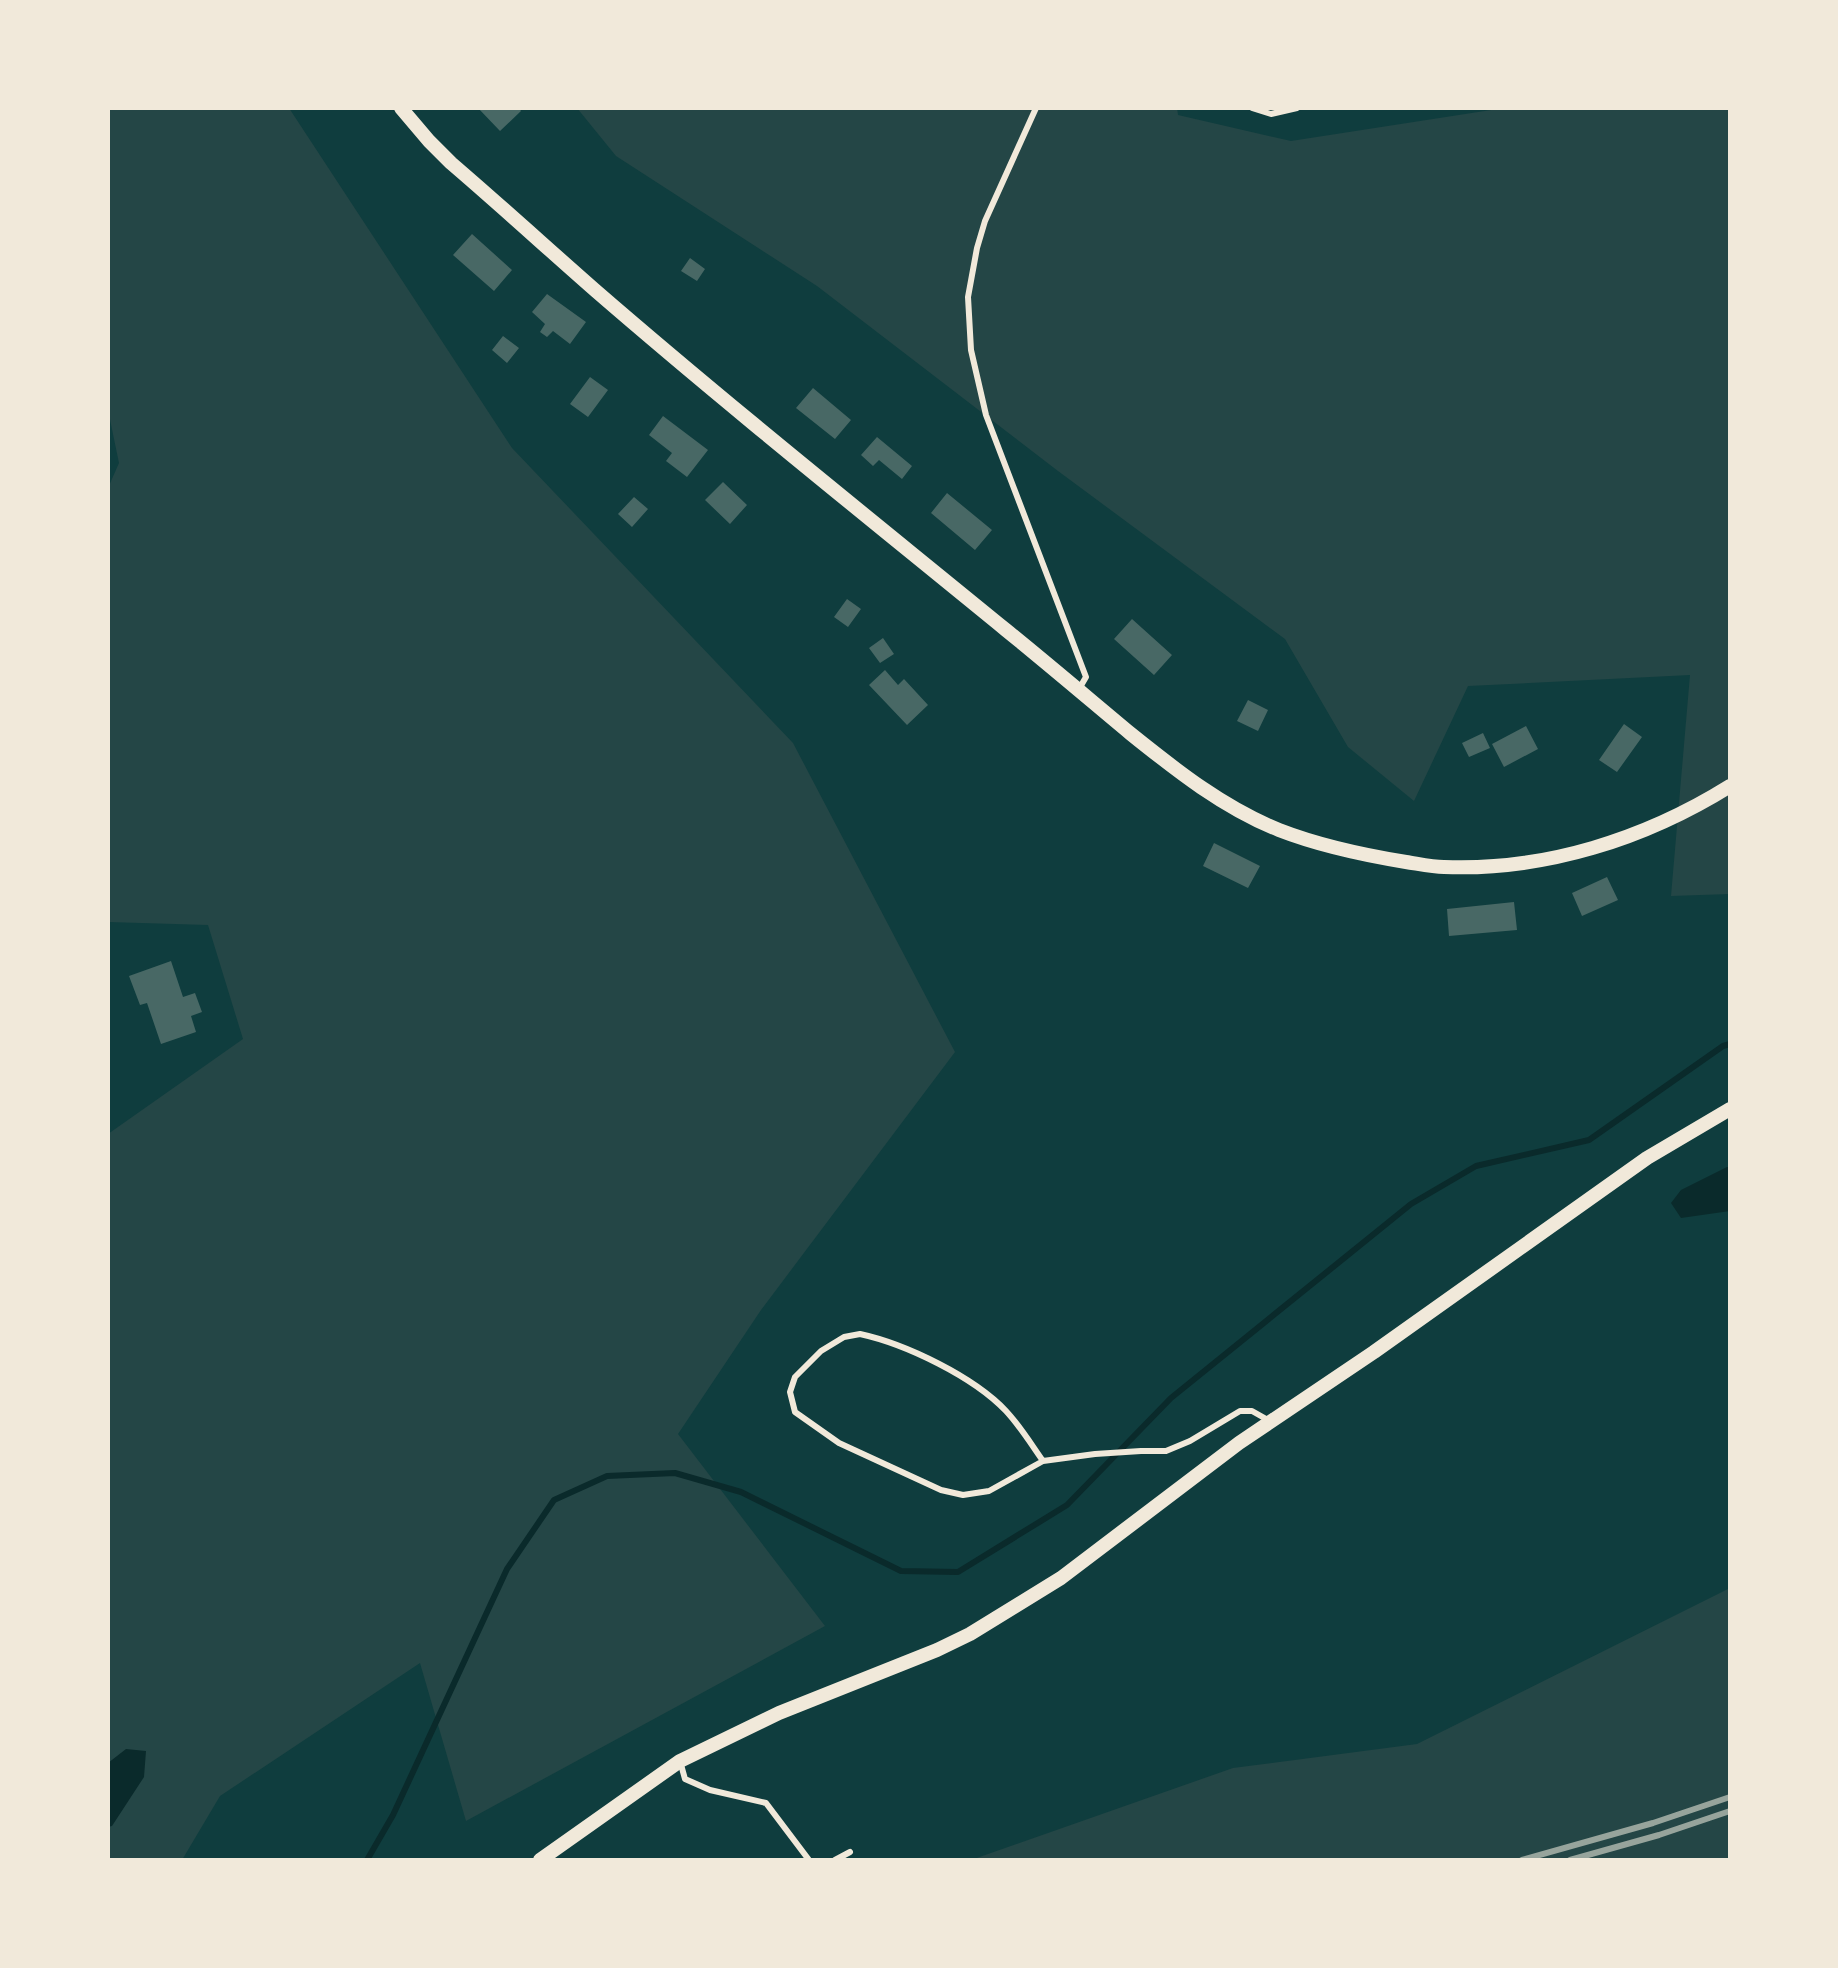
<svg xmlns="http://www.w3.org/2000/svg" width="1838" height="1968" font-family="Karla,sans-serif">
	<rect width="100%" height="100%" fill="#0f3d3e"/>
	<!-- green -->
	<path fill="#244646" d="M108,108H289L512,448L793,743L955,1052L761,1310L678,1434L825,1626L466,1821L420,1663L220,1796L182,1860H108V1134L243,1039L208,925L108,922V488L119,463L108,410Z
		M577,108H1177L1178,115L1291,141L1504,108H1730V894L1671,896L1690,675L1468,686L1414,801L1348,747L1285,639L1058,471L817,286L616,156Z
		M1730,1588V1860H971L1233,1768L1417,1744Z"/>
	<!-- water -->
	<path fill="#0a2a2b" d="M1727,1167H1730V1211L1681,1218L1671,1203L1681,1190Z
		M126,1749L146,1751L144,1777L112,1826L108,1827V1763Z"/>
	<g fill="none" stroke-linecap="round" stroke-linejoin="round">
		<!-- stream -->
		<path stroke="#0a2a2b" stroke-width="6" d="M367,1860L393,1815L507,1569L554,1500L607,1476L675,1473L741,1492L901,1571L958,1572L1067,1505L1171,1398L1411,1204L1476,1166L1589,1140L1723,1046L1730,1044"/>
	</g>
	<!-- building -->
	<path fill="#486865" d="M478,108H519L521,111L500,131Z
		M472,234L512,270L494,291L453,255Z
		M690,258L705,269L697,281L681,271Z
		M547,294L586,322L570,344L553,331L547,337L540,332L545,324L532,312Z
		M503,336L519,348L507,363L492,350Z
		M590,377L608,390L588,417L570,404Z
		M813,388L851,420L835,439L796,408Z
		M663,416L708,450L687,477L666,461L672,453L649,435Z
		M877,437L912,466L902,479L879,460L873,466L861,455Z
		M723,482L747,505L730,524L705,500Z
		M947,493L992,530L975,550L931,513Z
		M634,497L648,509L632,527L618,514Z
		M847,599L861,609L848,627L834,617Z
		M1132,619L1172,655L1154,675L1114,639Z
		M883,638L894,654L880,663L869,648Z
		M885,670L898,685L904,679L928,705L907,725L869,685Z
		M1248,700L1268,710L1258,731L1237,721Z
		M1624,724L1642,737L1617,772L1599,760Z
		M1526,726L1538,749L1504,767L1492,744Z
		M1483,733L1490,748L1469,757L1462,743Z
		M1214,843L1260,866L1248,888L1203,866Z
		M1607,877L1618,900L1582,916L1572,893Z
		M1514,902L1517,930L1449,936L1447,909Z
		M171,961L183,997L195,993L202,1012L191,1016L196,1032L161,1044L147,1003L140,1005L129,976Z"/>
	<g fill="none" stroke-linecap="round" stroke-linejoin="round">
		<!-- service -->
		<path stroke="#f1e9da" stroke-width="6" d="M1036,108L985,221L977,248L968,297L971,350L986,415L1086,677L1079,689
			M1252,108L1271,114L1297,108
			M860,1334C906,1344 974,1377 1006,1411C1020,1426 1031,1444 1043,1461L989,1491L963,1495L941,1490L839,1443L795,1412L790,1392L795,1377L821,1351L844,1337Z
			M1043,1461L1095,1454L1141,1451H1166L1190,1441L1240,1411H1252L1268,1420
			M680,1761L685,1779L710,1790L766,1803L809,1860
			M835,1860L850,1852"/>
		<!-- tertiary -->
		<path stroke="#f1e9da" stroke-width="14" d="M401,108L429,141L451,163C500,205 547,248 596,291C730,407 869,518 1006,630C1048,664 1089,699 1131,734C1177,771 1224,808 1279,830C1320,846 1363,855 1406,862C1419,864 1432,867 1444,867C1545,871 1645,839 1730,786
			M540,1860L680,1761L779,1713L937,1650L970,1634L1061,1578L1239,1443L1374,1352L1647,1158L1730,1109"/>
		<!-- rail -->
		<path stroke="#97a49c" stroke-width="6" d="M1522,1860L1653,1823L1730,1797
			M1570,1860L1659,1835L1730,1811"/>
	</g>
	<!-- border -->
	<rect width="1838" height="1968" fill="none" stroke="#f1e9da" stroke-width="220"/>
</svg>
